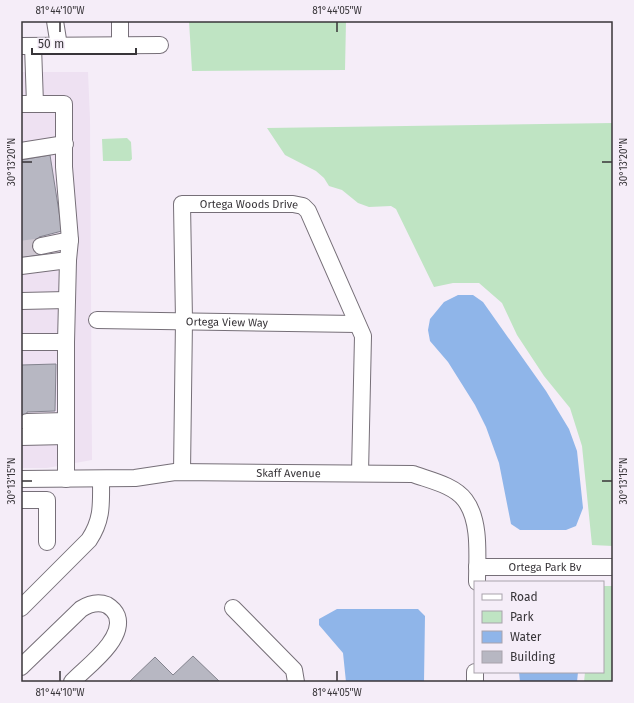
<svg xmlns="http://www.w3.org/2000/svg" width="634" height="703" font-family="'Fira Sans',sans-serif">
	<rect width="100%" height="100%" fill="#f5edf8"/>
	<!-- built -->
	<path fill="#eee1f2" d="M21,72H88L90,119L92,460L47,468H21Z"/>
	<!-- green -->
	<path fill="#bfe4c3" d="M189,21H346L345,70L192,71Z
		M613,123V546L592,545L582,446L570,408L544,376L517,335L502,303L479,283H453L434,287L396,209L391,206L369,207L358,203L342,190L329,186L324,178L316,171L285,155L267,128Z
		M127,138L131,142L132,159L130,161H103L102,139Z
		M603,586H613V682H584L585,672H603Z"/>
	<!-- water -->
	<path fill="#8fb5e9" d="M458,295H473L483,302L546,391L569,429L577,451L583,508L576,526L566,530H520L511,524L499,463L486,427L475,405L448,362L430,341L428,330L430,319L444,302Z
		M337,609H418L425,616L424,682H346L343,653L319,625V619Z
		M519,672H578L577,682H520Z"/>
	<!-- building -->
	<path fill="#b7b7c2" stroke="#83838e" d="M50,155L62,231L39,237L42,254L21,258V160Z
		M56,364L55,411L27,412V431H21V365Z
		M193,656L219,681L129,682L155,657L173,675Z"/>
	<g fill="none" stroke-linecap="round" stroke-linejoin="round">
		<!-- minor-tunnel -->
		<path stroke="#cfc8d2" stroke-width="16" stroke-dasharray="16 8" stroke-linecap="butt" d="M21,249L41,246"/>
		<!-- minor casing -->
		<g stroke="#766f78" stroke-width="18">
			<g id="minor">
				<path d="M55,21L59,46"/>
				<path d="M120,45V21"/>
				<path d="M21,46L160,45"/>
				<path d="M33,46L35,104"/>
				<path d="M21,104H64V167L70,240L68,260L21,266"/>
				<path d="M21,151L65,144"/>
				<path d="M41,246L70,240"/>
				<path d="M21,301L67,300"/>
				<path id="s1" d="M97,320L357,324"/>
				<path d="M21,342H66V436L21,437"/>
				<path d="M66,342L68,260"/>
				<path d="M27,422L66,421"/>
				<path d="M66,436V479"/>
				<path id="s2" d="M182,472L184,320L182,204H293L303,206L308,211L363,336L360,473"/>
				<path id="s3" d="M21,479L135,478L175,472L413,474C429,480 454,485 465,500C481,521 477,557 477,582"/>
				<path d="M21,500H47V542"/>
				<path id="s4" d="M477,567H613"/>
				<path d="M21,608L89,540C103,519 101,503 101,479"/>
				<path d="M233,608L294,670L296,682"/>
				<path d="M21,667L81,609C89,604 97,601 107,605C112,608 115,611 117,616C125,640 86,667 72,682"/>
				<path d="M475,682V672"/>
			</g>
		</g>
		<!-- minor -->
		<use href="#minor" stroke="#fff" stroke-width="16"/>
	</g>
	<!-- ticks -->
	<path fill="none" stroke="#383539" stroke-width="1.5" d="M60,22V32M337,22V32M22,162H32M602,162H612M22,481H32M602,481H612M60,671V681M337,671V681"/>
	<g text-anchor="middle" stroke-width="3" stroke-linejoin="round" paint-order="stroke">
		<!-- street labels -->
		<g font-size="11" fill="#383539" stroke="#f5edf8">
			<text dy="4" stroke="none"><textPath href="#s2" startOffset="335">Ortega Woods Drive</textPath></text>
			<text dy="4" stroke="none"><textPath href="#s1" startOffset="130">Ortega View Way</textPath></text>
			<text dy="4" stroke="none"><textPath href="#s3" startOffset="268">Skaff Avenue</textPath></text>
			<text dy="4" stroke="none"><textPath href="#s4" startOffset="68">Ortega Park Bv</textPath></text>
		</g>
	</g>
	<!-- border -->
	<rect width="634" height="703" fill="none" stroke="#f5edf8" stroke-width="44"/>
	<!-- legend -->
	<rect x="474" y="581" width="130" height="92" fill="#f5edf8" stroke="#a9a3ac"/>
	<rect x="482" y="594" width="20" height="6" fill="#ffffff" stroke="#a9a3ac"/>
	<text x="510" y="601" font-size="12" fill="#383539">Road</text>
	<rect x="482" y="611" width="20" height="12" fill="#bfe4c3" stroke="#a9a3ac"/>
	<text x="510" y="621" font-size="12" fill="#383539">Park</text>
	<rect x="482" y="631" width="20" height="12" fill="#8fb5e9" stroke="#a9a3ac"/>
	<text x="510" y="641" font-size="12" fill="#383539">Water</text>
	<rect x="482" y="651" width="20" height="12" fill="#b7b7c2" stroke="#a9a3ac"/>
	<text x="510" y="661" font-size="12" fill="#383539">Building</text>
	<!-- scale -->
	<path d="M32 48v6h104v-6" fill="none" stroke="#383539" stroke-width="2"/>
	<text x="38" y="48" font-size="12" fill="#383539" stroke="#f5edf8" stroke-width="3" paint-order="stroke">50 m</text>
	<rect x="22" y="22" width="590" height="659" fill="none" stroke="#383539" stroke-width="1.5"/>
	<g font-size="10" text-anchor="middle" fill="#383539">
		<text x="60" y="14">81°44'10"W</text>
		<text x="337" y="14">81°44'05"W</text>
		<text transform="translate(11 162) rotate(-90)" y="4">30°13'20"N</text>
		<text transform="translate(623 162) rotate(-90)" y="4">30°13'20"N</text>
		<text transform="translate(11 481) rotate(-90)" y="4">30°13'15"N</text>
		<text transform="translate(623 481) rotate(-90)" y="4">30°13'15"N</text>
		<text x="60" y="696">81°44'10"W</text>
		<text x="337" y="696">81°44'05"W</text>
	</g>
</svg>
